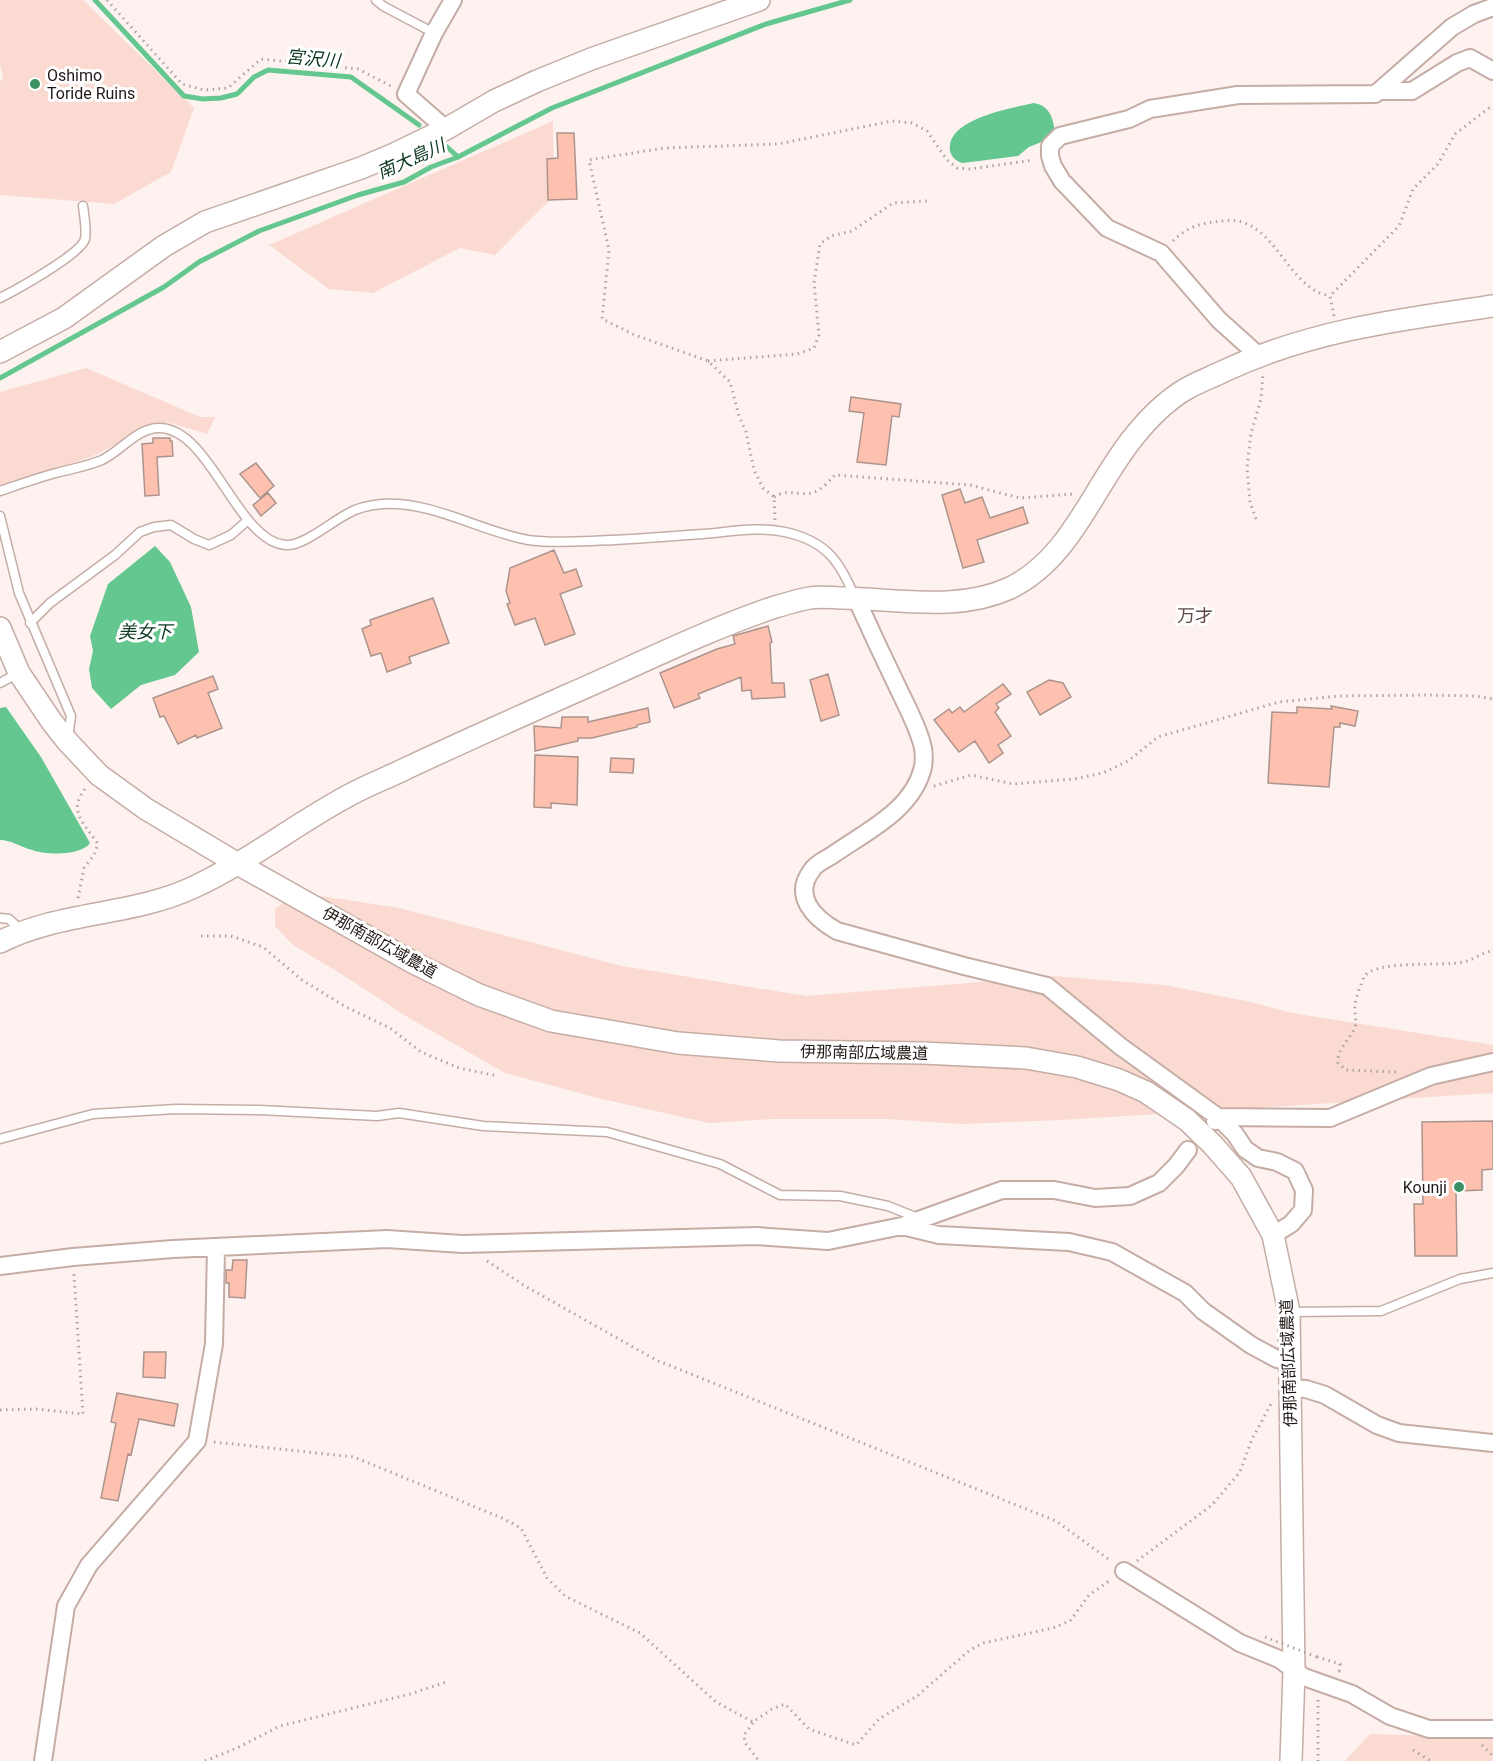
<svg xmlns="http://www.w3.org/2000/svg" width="1493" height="1761" font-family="Roboto,'Noto Sans JP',sans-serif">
	<rect width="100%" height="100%" fill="#fdf2ef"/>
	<!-- green -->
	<path fill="#fadad1" d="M0,0H83L194,108L171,172L114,204L0,195V82L3,78L0,65Z
		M553,121L554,196L495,255L460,248L373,293L329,289L269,245Z
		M86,368L200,417H215L207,434L167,422L141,432L93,456L0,488V392Z
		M321,896L399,908L622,966L806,996L1054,976L1164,985L1246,1001L1292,1013L1493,1045V1093L1061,1120L962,1124L887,1119H772L709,1123L598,1098L505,1073L406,1016L335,970L293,945L275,926V909L286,900Z
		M1370,1734L1493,1738V1761H1345Z"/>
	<!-- water -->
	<path fill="#65c790" d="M1034,103C1050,106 1053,118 1055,132L1049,139L1029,147L1018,156L963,163C957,162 952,158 950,151C945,119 1011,108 1034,103Z
		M155,546L170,562L191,607L199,652L175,675L141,685L111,709L92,688L89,669L93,651L90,636L108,584Z
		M6,707L41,757L90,843C81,856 46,855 32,850C21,847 11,840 0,840V708Z"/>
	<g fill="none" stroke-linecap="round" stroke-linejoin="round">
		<!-- stream -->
		<path stroke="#65c790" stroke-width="5" d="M95,0L184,96L203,99L221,98L237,94L254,77L268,70L351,77L419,125
			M447,147L458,157
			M0,378L164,287L199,262L259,231L358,195L404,182L431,167L458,157L552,108L766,24L850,0"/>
	</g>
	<!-- building -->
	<path fill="#fec1b0" stroke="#ac948d" stroke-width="1.5" d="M557,133H574L577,199L548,200L547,159L558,158Z
		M851,397L901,404L899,417L892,416L886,465L857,462L864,413L849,411Z
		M153,438H170V441H172L173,456L157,457L159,495L145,496L142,444L153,443Z
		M256,463L274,486L260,498L240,474Z
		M960,489L965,503L982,497L990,518L1023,507L1028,523L977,540L984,562L963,568L942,495Z
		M268,493L276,503L261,516L253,505Z
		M554,550L564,573L576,569L582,586L560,594L575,634L545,645L535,618L515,625L507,604L510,603L506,591L510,568Z
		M433,598L449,643L409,657L411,663L387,672L381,653L371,656L362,629L371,625L370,620Z
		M768,626L772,642L770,643L772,683H784L785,697L752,699L751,690L742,691L741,677L698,694L700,698L674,708L660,673L717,649L735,644L733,636Z
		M828,674L839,715L821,721L810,680Z
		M213,676L218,689L208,693L222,728L197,738L196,735L178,744L164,716L160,717L153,698Z
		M1049,680L1063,683L1071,697L1040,715L1027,692Z
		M1003,684L1011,694L996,704L999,708L995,712L1011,736L998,745L1003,753L989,763L975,741L959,752L934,720L949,709L952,713L960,707L964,712Z
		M1331,706L1358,711L1355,726L1340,723V727H1334L1329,787L1268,783L1272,712L1297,713V707L1332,709Z
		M648,708L650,722L637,725V727L592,738H578V741L535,751L534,726L561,728L562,717H588V722Z
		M535,755L578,757L577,805L551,803V808L534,807Z
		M611,758L634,759L633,773L610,772Z
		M1493,1121V1169L1482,1170V1190L1456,1191L1457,1256H1415L1414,1204H1423L1422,1122Z
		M233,1260H247L245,1298L229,1297V1283H226V1270H232Z
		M144,1352H166L165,1378L143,1377Z
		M117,1393L178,1404L174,1426L139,1419L131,1455L128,1454L118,1501L101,1498L116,1423L111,1422Z"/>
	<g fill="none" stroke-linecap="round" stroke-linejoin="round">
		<!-- service casing -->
		<g stroke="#c5ada6" stroke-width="11">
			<path id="service" d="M376,0L383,6L434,33
				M0,298C16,290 81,254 85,239C87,230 84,215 83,206
				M0,491C18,485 37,478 56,473C71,469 88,466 102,460C121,451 139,426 161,428C211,431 237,540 285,545C303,547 332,521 349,513C357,508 372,505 382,504C433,501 479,531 528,540C549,543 570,542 591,541C628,540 665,537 703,534C729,532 758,526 785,532C826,541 840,561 855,598
				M0,516L19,593L71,716L68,738
				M30,623L50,603L115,555L140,532L154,527L171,525L194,539L209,545L231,535L248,520
				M0,683L18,673
				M0,918L9,919L21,930
				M0,1139L93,1114L176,1109L260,1110L377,1116L399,1113L483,1126L607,1132L720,1164L780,1195L840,1196L888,1206L918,1218
				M1290,1312L1381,1311L1460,1279L1493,1273"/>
		</g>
		<!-- minor casing -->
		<g stroke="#c5ada6" stroke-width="20">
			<path id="minor" d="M1379,91L1452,27L1474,14L1493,7
				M446,129L406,94L434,33L453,0
				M1258,355L1219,320L1161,253L1107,228L1062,181L1053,166L1050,156V146L1060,136L1129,119L1150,109L1238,95L1375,94L1379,91H1412L1457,63L1470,58L1493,71
				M856,598C870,629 884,659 899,690C907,707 917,725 922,744C924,750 924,760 923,767C913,810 867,831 834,854C827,859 816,863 812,870C792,896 814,918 837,931L964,966L1047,986L1120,1046L1218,1117L1235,1134L1245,1149L1258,1158L1277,1162L1295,1171L1304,1190L1303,1210L1291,1224L1273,1235
				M1215,1121L1218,1117L1330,1118L1431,1076L1493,1062
				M902,1226L939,1235L1069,1242L1112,1252L1185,1293L1203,1311L1251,1345L1277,1359L1290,1362
				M0,1266L73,1257L173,1249L387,1239L462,1244L756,1236L828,1241L902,1226L1002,1190H1054L1095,1198L1130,1196L1159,1183L1176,1166L1188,1150
				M1290,1388L1306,1389L1325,1395L1377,1425L1399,1433L1493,1443
				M1124,1571L1240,1643L1279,1659L1304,1677L1352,1694L1390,1716L1429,1729H1493
				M43,1761L66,1606L89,1565L197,1441L214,1344L216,1248"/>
		</g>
		<!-- tertiary casing -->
		<g stroke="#c5ada6" stroke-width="24">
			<path id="tertiary" d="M0,352L64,318L164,246L205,222L361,168L392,155L446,129L494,101L537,81L591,59L759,0
				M0,628L19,673L52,722L67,741L99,775L146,809L238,864L414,963L479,995L551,1021L678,1043L779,1051L923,1053L1026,1058L1077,1067L1119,1080L1146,1092L1187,1120L1212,1144L1241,1177L1273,1235L1289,1312L1294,1671L1291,1761
				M0,942C60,911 133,916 194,887C248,862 294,825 346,797C365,786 387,778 407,768C460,743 514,719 568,695C635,666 700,633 769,609C782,605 797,600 810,598C820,596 833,598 843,598C898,599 958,612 1010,588C1072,558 1094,484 1136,434C1150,417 1167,400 1186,389C1198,382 1212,377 1224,371C1309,331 1401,319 1493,306"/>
		</g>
		<!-- path -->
		<path stroke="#aea4a2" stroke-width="3" stroke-dasharray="1.5 4.5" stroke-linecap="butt" d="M107,0L182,84L204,90L228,88L261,59L358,69L391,86
			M1173,241C1183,230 1199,223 1214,222C1223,221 1233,219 1242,222C1275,233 1287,275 1316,291C1320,294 1325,294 1329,296
			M1334,316L1330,296L1399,226L1413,189L1438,164L1455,134L1493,105
			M708,361L797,354L814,348L819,335L814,283L820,244L831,236L852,231L893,203L927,201
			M774,497C788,488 799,496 812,493C822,490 829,481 835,475L970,485L1020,498L1073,494
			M1256,519L1250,502L1247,468L1251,433L1261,399L1263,374
			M775,520L774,497L763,488L754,470L746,432L739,416L730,382L708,361L635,335L602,319L609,250L589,160L664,148L778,144L892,121L912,123L927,131L947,160L957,168L970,169L1034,160
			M934,786L971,775L1013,784L1074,779L1103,773L1128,761L1158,737L1279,702L1339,696L1427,695L1475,696L1493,699
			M78,898L84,868L94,855L98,844C84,823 66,810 87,787
			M201,936H231L263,947L302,980L346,1007L390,1028L421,1052L459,1068L498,1076
			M1396,1072L1346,1070L1338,1063C1337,1048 1350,1040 1355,1027C1357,1018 1354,1012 1355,1004C1356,997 1361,984 1364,977C1375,959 1443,967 1463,962C1474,960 1482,952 1493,951
			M487,1261L525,1286L656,1360L1056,1521L1111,1561
			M0,1410L36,1409L83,1414L74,1274
			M214,1442L354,1457L502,1518L521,1528L547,1578L565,1596L640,1633L716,1702L753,1722L772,1709L785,1704L809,1729L856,1745L879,1719L917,1696L970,1650L983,1643L1053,1628L1070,1621L1089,1595L1112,1579
			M1137,1561L1212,1505L1240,1472L1252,1439L1271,1404
			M1317,1657L1340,1664L1339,1671L1336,1670
			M1318,1700V1761
			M753,1723L744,1735L745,1743L759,1761
			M1482,1745L1493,1756
			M1413,1750L1431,1761
			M205,1761L237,1748L280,1726L410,1694L446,1682"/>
		<!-- service -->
		<use href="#service" stroke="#fff" stroke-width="8"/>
		<!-- minor -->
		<use href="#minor" stroke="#fff" stroke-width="16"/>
		<!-- tertiary -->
		<use href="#tertiary" stroke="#fff" stroke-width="21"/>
		<!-- path-bridge -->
		<path stroke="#aea4a2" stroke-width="3" stroke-dasharray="1.5 4.5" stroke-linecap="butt" d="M1265,1637L1317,1657"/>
	</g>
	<!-- markers -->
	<g fill="#3c9062" stroke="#fff" stroke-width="2">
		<circle cx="35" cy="84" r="6"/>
		<circle cx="1459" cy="1187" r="6"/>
	</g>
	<g text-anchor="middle" stroke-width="6" stroke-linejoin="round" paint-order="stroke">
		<!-- poi labels -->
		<g font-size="16" fill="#221917" stroke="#fff" text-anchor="start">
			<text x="47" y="81">Oshimo<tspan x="47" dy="18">Toride Ruins</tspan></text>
			<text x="1447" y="1193" text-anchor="end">Kounji</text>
		</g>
		<!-- street labels -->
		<g font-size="16" fill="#221917" stroke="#fff">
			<text transform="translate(380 942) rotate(29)" y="6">伊那南部広域農道</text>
			<text transform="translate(864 1052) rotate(1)" y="6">伊那南部広域農道</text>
			<text transform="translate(1288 1363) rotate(-92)" y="6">伊那南部広域農道</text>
		</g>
		<!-- water labels -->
		<g font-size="18" font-style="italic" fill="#0b3620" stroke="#fff">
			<text transform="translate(313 59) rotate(5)" y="6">宮沢川</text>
			<text transform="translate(411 159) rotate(-24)" y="6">南大島川</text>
			<text x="145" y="638">美女下</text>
		</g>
		<!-- neighbourhood labels -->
		<g font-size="18" fill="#5d4842" stroke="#fff">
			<text x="1195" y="622">万才</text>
		</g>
	</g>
</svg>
